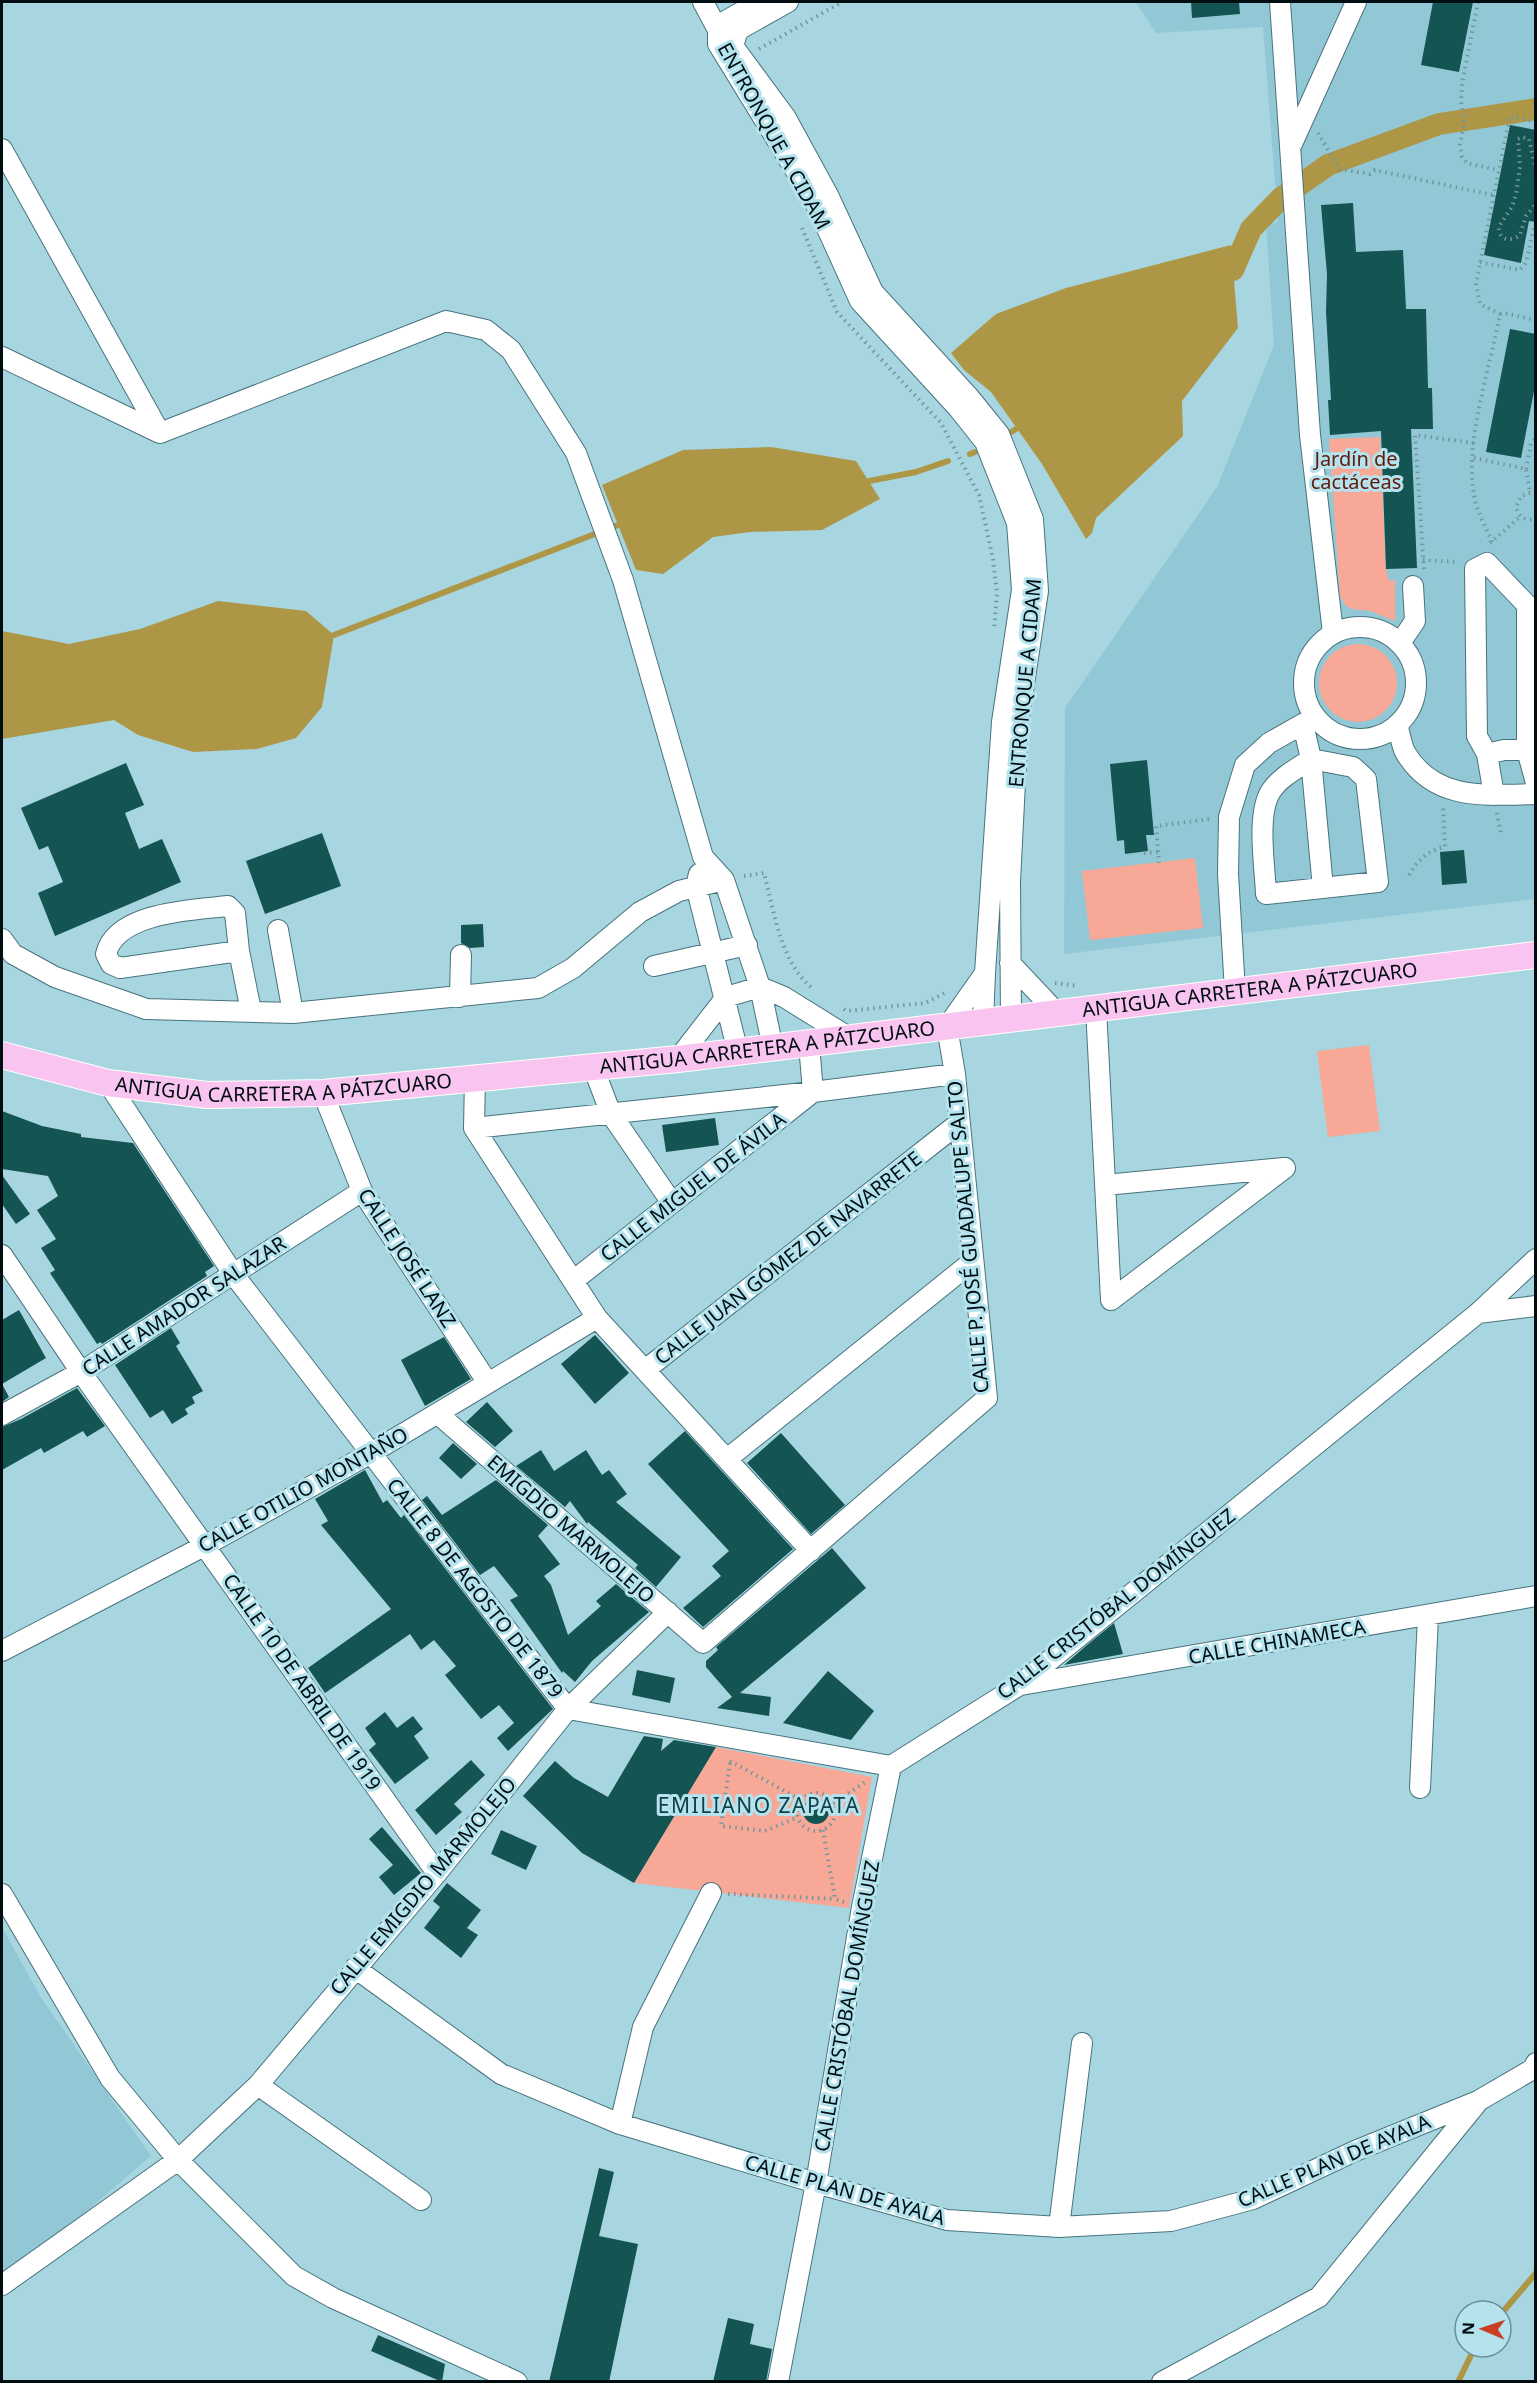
<svg xmlns="http://www.w3.org/2000/svg" width="1537" height="2383" font-family="'Noto Sans',sans-serif">
	<rect width="100%" height="100%" fill="#a7d6e0"/>
	<!-- built -->
	<path fill="#92c8d5" d="M1136,2H1535V899L1064,954L1065,708L1217,487L1274,345L1266,225L1278,222L1263,27L1156,33Z
		M2,1927L40,1996L151,2156L13,2274L2,2278Z"/>
	<!-- green -->
	<path fill="#f8a896" d="M1380,437L1386,569L1389,581L1395,580V621L1370,611L1352,609L1346,606L1340,596L1329,439Z
		M1319 683a39 39 0 1 1 78 0a39 39 0 1 1-78 0Z
		M1195,858L1203,928L1090,940L1082,871Z
		M1369,1045L1380,1131L1328,1137L1317,1051Z
		M716,1747L872,1777L849,1908L634,1883Z"/>
	<!-- water -->
	<path fill="#ae9647" d="M1231,245L1238,328L1182,401L1183,436L1096,518L1092,533L1086,539L1042,464L991,392L964,370L951,353L996,314L1066,288Z
		M771,447L856,461L880,499L822,530L750,532L713,537L663,574L636,570L602,485L683,450Z
		M218,601L306,611L334,635L322,707L296,738L257,749L193,752L138,735L114,720L2,739V631L69,644L140,629Z"/>
	<g fill="none" stroke-linecap="round" stroke-linejoin="round">
		<!-- stream -->
		<path stroke="#ae9647" stroke-width="6" d="M1011,432L1016,429
			M970,454L975,452
			M869,481L916,472L948,461
			M334,635L618,525
			M1501,2314L1536,2273
			M1458,2382L1475,2347"/>
		<!-- canal -->
		<path stroke="#ae9647" stroke-width="22" d="M1233,270L1251,229L1281,198L1328,165L1439,124L1536,109"/>
	</g>
	<!-- building -->
	<path fill="#145452" d="M1191,2H1239L1240,14L1192,18Z
		M1433,2H1473L1459,72L1421,65Z
		M1510,125L1536,130V222L1529,221L1521,263L1484,255Z
		M1353,203L1356,252L1403,250L1406,309H1426L1428,388H1432L1433,429H1411L1417,568L1386,569L1381,431L1330,435L1328,400H1331L1326,312L1327,274L1321,205Z
		M1510,329L1536,334V381L1521,458L1486,452Z
		M1147,760L1154,835H1146L1148,851L1125,854L1124,840L1117,841L1110,764Z
		M126,763L144,805L125,813L139,849L162,839L181,882L55,936L38,893L63,882L48,846L39,850L21,808Z
		M322,833L341,886L265,914L246,861Z
		M1464,850L1467,883L1442,885L1440,852Z
		M483,924L484,947L470,948L461,943V925Z
		M2,1111L42,1126L81,1134V1137L133,1143L214,1266L205,1272L207,1276L102,1344L101,1342L97,1344L50,1273L55,1270L41,1248L56,1239L37,1210L58,1196L48,1176L2,1169Z
		M715,1118L719,1145L666,1152L662,1125Z
		M2,1175L30,1214L16,1224L2,1204Z
		M19,1310L46,1358L2,1384L9,1397L2,1402V1320Z
		M171,1328L180,1343L176,1346L203,1391L192,1397L195,1403L185,1409L188,1414L172,1424L163,1410L150,1418L115,1365Z
		M595,1335L629,1373L595,1404L561,1364Z
		M444,1337L471,1379L425,1406L401,1360Z
		M77,1388L105,1426L87,1437L83,1431L44,1453L41,1448L2,1470V1427L21,1419Z
		M487,1402L513,1431L495,1447L466,1422Z
		M685,1431L793,1549L703,1627L683,1608L721,1576L712,1566L729,1551L648,1464Z
		M781,1433L845,1505L811,1534L747,1463Z
		M453,1443L477,1464L461,1479L439,1458Z
		M541,1450L554,1471L586,1450L602,1475L609,1470L627,1494L616,1502L681,1557L656,1587L635,1568L638,1565L588,1522L587,1524L570,1501L565,1507L516,1466Z
		M365,1470L383,1503L387,1500L401,1518L404,1515L553,1709L508,1751L497,1738L514,1723L499,1705L481,1719L445,1675L456,1666L434,1640L421,1650L410,1634L325,1693L308,1668L391,1609L321,1525L328,1521L315,1499Z
		M496,1480L548,1525L538,1536L560,1564L544,1576L551,1585L568,1635L601,1606L596,1601L616,1584L649,1612L592,1661L575,1682L563,1671L562,1673L510,1600L518,1596L494,1566L480,1575L422,1500L427,1496L442,1515Z
		M832,1548L866,1588L740,1693L771,1697L769,1716L717,1708L732,1697L706,1667V1661L718,1650L716,1647Z
		M1114,1623L1123,1654L1064,1665L1087,1645Z
		M637,1670L675,1678L670,1703L632,1695Z
		M828,1671L874,1711L851,1740L783,1723Z
		M385,1712L397,1728L413,1716L423,1729L414,1736L429,1758L395,1784L369,1750L376,1744L365,1728Z
		M644,1736L663,1739L661,1751L674,1740L716,1747L634,1883L582,1853L523,1796L555,1761L574,1778L608,1797Z
		M471,1760L485,1775L454,1804L462,1812L436,1835L415,1810Z
		M803 1811a13 13 0 1 1 26 0a13 13 0 1 1-26 0Z
		M382,1827L421,1873L394,1895L379,1877L393,1865L369,1839Z
		M501,1830L537,1846L526,1870L491,1854Z
		M447,1883L481,1910L467,1928L478,1935L461,1958L424,1928L440,1907L433,1901Z
		M599,2168L614,2172L599,2236L638,2244L609,2382H549Z
		M728,2318L754,2324L750,2344L772,2349L766,2382H713Z
		M378,2335L445,2364L442,2382L371,2351Z"/>
	<g fill="none" stroke-linecap="round" stroke-linejoin="round">
		<!-- minor casing -->
		<g stroke="#47737d" stroke-width="22">
			<path id="minor" d="M703,2L718,30L726,34
				M759,2L722,23L718,30V44L815,202L860,301L958,408L985,442L1017,523L1022,590L1002,722L985,973L983,1022
				M788,2L738,30L733,46L786,118L828,195L873,292L969,397L999,434L1033,519L1038,591L1018,724L1010,881L1011,1019
				M1280,2L1310,435L1333,633
				M1292,144L1356,2
				M2,149L160,433
				M2,357L160,433L446,321L486,330L511,350L576,453L623,580L703,857L724,880L760,987L773,1048
				M1304 683a56 56 0 1 1 112 0a56 56 0 1 1-112 0Z
				M1400,643L1415,621L1413,586
				M1303,724L1311,759L1323,888
				M1397,725C1400,733 1401,744 1405,752C1434,802 1487,795 1536,794
				M1487,754L1504,750H1527
				M1311,759L1353,767L1366,779L1378,882L1266,894C1265,867 1256,814 1271,791C1280,777 1298,768 1311,759Z
				M1494,795L1487,754L1477,736L1475,569L1487,563L1527,605V750L1536,783
				M699,874L696,886L738,1052
				M278,930L293,1013
				M2,939L13,954L55,977L146,1009L293,1013L538,988L573,968L640,912L679,891L724,880
				M239,951L120,968L111,964L106,954C116,912 193,910 228,906L235,913L239,951L251,1011
				M1010,963L1057,1013
				M654,966L747,945
				M1235,991L1228,874L1229,817L1245,765L1269,743L1315,717
				M460,997L461,955
				M1096,1008L1111,1300
				M678,1059L726,997L760,987L784,997L850,1038
				M593,1067L611,1114L672,1203
				M108,1083L234,1275L568,1709L891,1766
				M323,1093L362,1191L488,1383
				M474,1128L597,1318L811,1551
				M474,1128L813,1092L955,1074
				M474,1128L475,1078
				M1105,1185L1284,1168
				M2,1255L81,1372L437,1873
				M573,1281L813,1092L809,1044
				M1111,1300L1285,1168
				M1478,1313L1536,1306
				M645,1370L959,1123
				M438,1414L703,1643L987,1398L955,1074L947,1027L985,973
				M2,1415L81,1372L362,1191
				M727,1459L973,1261
				M2,1651L206,1545L371,1453L597,1318
				M1021,1685L1536,1596
				M1420,1788L1428,1616
				M2,1894L110,2078L178,2160L294,2276L333,2298L517,2382
				M355,1968L501,2074L620,2124L816,2183L947,2220L1059,2227L1171,2221L1253,2199L1355,2151L1478,2101L1533,2069L1536,2063
				M258,2085L421,2200
				M620,2124L643,2027L711,1893
				M1059,2227L1082,2043
				M2,2285L178,2160L258,2085L437,1873L568,1709L668,1612
				M778,2382L816,2183L862,1907L891,1766L1018,1686L1478,1313L1536,1259
				M1162,2382L1319,2297L1477,2103"/>
		</g>
		<!-- major casing -->
		<g stroke="#fff" stroke-width="28">
			<g id="major">
				<path id="s1" d="M2,1055L108,1083L207,1095L323,1093L678,1059L1536,955"/>
			</g>
		</g>
		<!-- path -->
		<path stroke="#72969e" stroke-width="4" stroke-dasharray="1.5 4.5" stroke-linecap="butt" d="M1478,2L1462,84L1461,102L1464,125L1460,144L1462,157L1467,163L1498,170
			M759,49L842,2
			M1318,133L1339,169L1370,174L1375,170L1493,195
			M1536,170L1529,139L1522,137L1518,139L1520,167L1516,195L1512,207L1499,226C1498,241 1511,242 1520,235L1526,216L1536,204
			M802,228L837,312L941,423L979,495L993,559L997,594L994,630
			M1480,262L1520,270L1526,263L1534,228L1536,229
			M1500,314L1504,313L1536,320
			M1474,458L1526,469L1530,493
			M1526,469L1531,443L1536,438
			M1536,494L1530,493L1521,496L1516,507C1518,517 1526,522 1536,518
			M1492,542C1487,530 1481,519 1477,507C1460,454 1490,369 1500,314L1480,304L1476,284L1510,116L1536,122
			M1490,543L1521,516
			M1423,560L1459,562
			M1424,569L1415,435L1474,443
			M1497,813L1501,835
			M1158,852L1156,826L1210,819
			M1144,853L1158,852L1159,863
			M1409,875C1418,860 1428,850 1445,847L1443,808
			M744,876L764,873C774,911 780,962 813,989
			M1055,983L1078,986
			M844,1009L847,1011L925,1003L947,992
			M730,1761L801,1800
			M730,1763L721,1826L765,1831L798,1817
			M797 1812a19 19 0 1 1 38 0a19 19 0 1 1-38 0Z
			M833,1803L867,1781
			M823,1830L835,1899L844,1902
			M728,1894L835,1899"/>
		<!-- minor -->
		<use href="#minor" stroke="#fff" stroke-width="20"/>
		<!-- major -->
		<use href="#major" stroke="#f9c4f0" stroke-width="26"/>
	</g>
	<g text-anchor="middle" stroke-width="6" stroke-linejoin="round" paint-order="stroke">
		<!-- street labels -->
		<g font-size="20" fill="#000e12" stroke="#b4e3ed">
			<text transform="translate(774 136) rotate(61)" y="7">ENTRONQUE A CIDAM</text>
			<text transform="translate(1025 683) rotate(-85)" y="7">ENTRONQUE A CIDAM</text>
			<text dy="7" stroke="none"><textPath href="#s1" startOffset="1258">ANTIGUA CARRETERA A PÁTZCUARO</textPath></text>
			<text dy="7" stroke="none"><textPath href="#s1" startOffset="772">ANTIGUA CARRETERA A PÁTZCUARO</textPath></text>
			<text dy="7" stroke="none"><textPath href="#s1" startOffset="286">ANTIGUA CARRETERA A PÁTZCUARO</textPath></text>
			<text transform="translate(693 1187) rotate(-38)" y="7">CALLE MIGUEL DE ÁVILA</text>
			<text transform="translate(968 1237) rotate(-95)" y="7">CALLE P. JOSÉ GUADALUPE SALTO</text>
			<text transform="translate(407 1258) rotate(57)" y="7">CALLE JOSÉ LANZ</text>
			<text transform="translate(788 1258) rotate(-38)" y="7">CALLE JUAN GÓMEZ DE NAVARRETE</text>
			<text transform="translate(184 1306) rotate(-33)" y="7">CALLE AMADOR SALAZAR</text>
			<text transform="translate(303 1490) rotate(-29)" y="7">CALLE OTILIO MONTAÑO</text>
			<text transform="translate(571 1529) rotate(41)" y="7">EMIGDIO MARMOLEJO</text>
			<text transform="translate(475 1588) rotate(52)" y="7">CALLE 8 DE AGOSTO DE 1879</text>
			<text transform="translate(1116 1604) rotate(-38)" y="7">CALLE CRISTÓBAL DOMÍNGUEZ</text>
			<text transform="translate(1277 1642) rotate(-10)" y="7">CALLE CHINAMECA</text>
			<text transform="translate(302 1682) rotate(55)" y="7">CALLE 10 DE ABRIL DE 1919</text>
			<text transform="translate(423 1886) rotate(-50)" y="7">CALLE EMIGDIO MARMOLEJO</text>
			<text transform="translate(847 2006) rotate(-80)" y="7">CALLE CRISTÓBAL DOMÍNGUEZ</text>
			<text transform="translate(1334 2161) rotate(-23)" y="7">CALLE PLAN DE AYALA</text>
			<text transform="translate(845 2190) rotate(16)" y="7">CALLE PLAN DE AYALA</text>
		</g>
		<!-- park labels -->
		<g font-size="20" fill="#61190b" stroke="#b4e3ed">
			<text x="1356" y="466">Jardín de<tspan x="1356" dy="23">cactáceas</tspan></text>
		</g>
		<!-- neighbourhood labels -->
		<g font-size="21" letter-spacing="1.5" fill="#124048" stroke="#b4e3ed">
			<text x="759" y="1813">EMILIANO ZAPATA</text>
		</g>
	</g>
	<!-- border -->
	<rect width="1537" height="2383" fill="none" stroke="#000e12" stroke-width="6"/>
	<!-- north arrow -->
	<g transform="translate(1483 2329) rotate(272)"><circle r="28" fill="#b4e3ed" stroke="#6c8e95" stroke-width="1.5"/>
	<path d="M0-4.5L10 22L0 15L-10 22Z" fill="#ca3f24"/>
	<text y="-9" font-size="16" font-weight="bold" text-anchor="middle" fill="#000e12">N</text>
	</g>
</svg>
